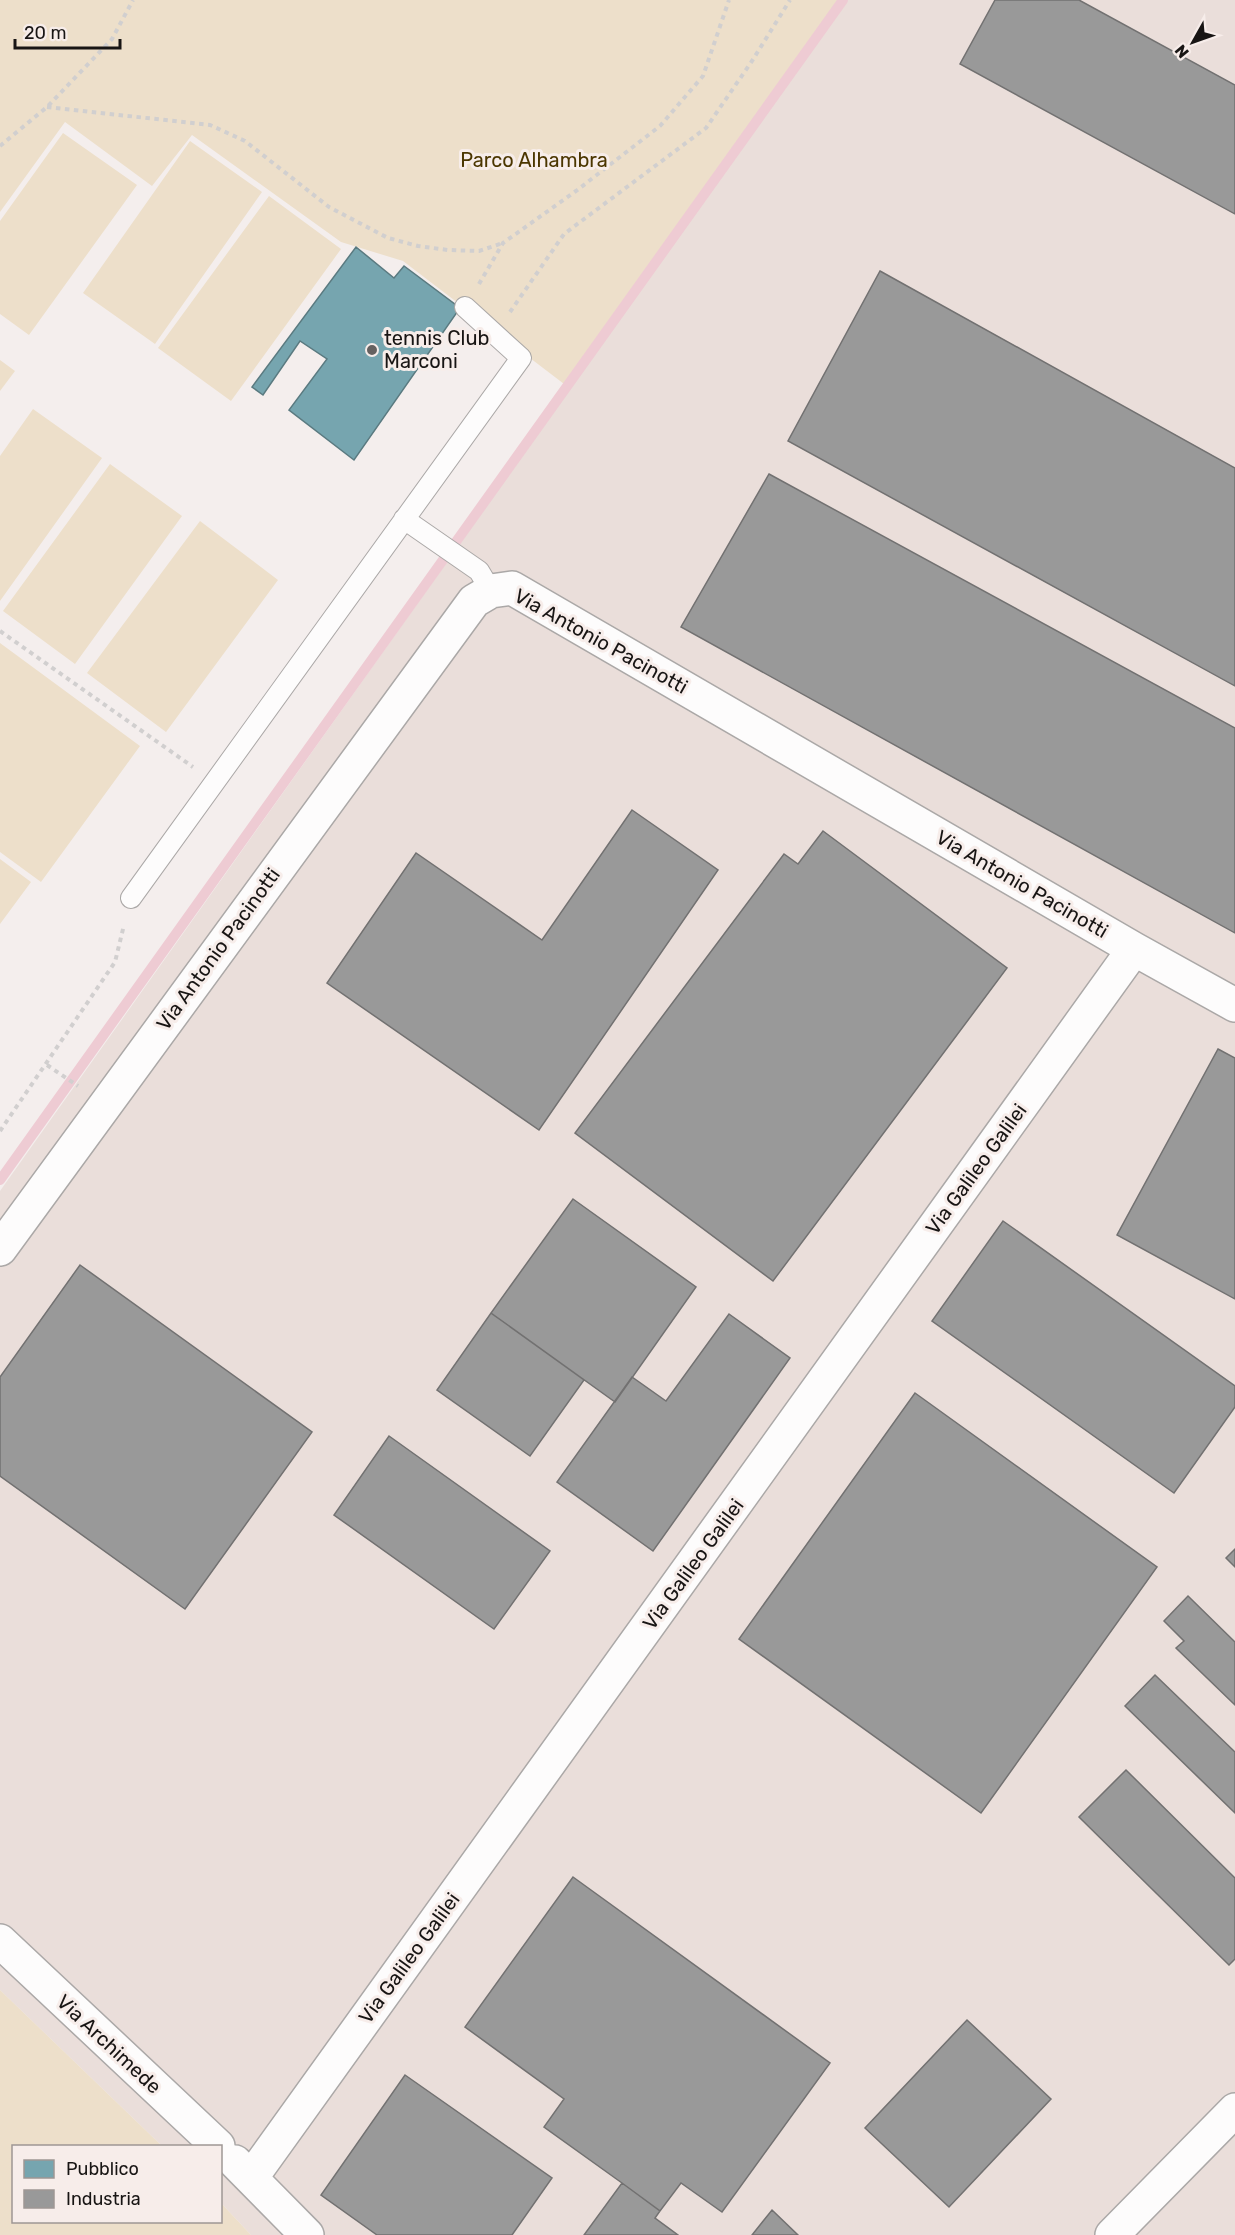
<svg xmlns="http://www.w3.org/2000/svg" width="1235" height="2235" font-family="Rubik,sans-serif">
	<rect width="100%" height="100%" fill="#f4eeed"/>
	<!-- built -->
	<path fill="#eadeda" d="M843,0H1235V2235H251L221,2203L220,2146H162L0,1990V1191L570,389L568,387Z"/>
	<!-- green -->
	<path fill="#eddfca" d="M0,0H843L568,387L403,261L341,242L192,135L152,186L65,122L0,212Z
		M63,133L137,185L29,335L0,314V221Z
		M190,141L262,192L155,344L83,293Z
		M269,196L341,249L231,401L158,348Z
		M0,360L15,371L0,391Z
		M33,409L102,458L0,601V456Z
		M110,464L182,516L75,664L3,611Z
		M200,521L278,580L166,732L87,673Z
		M0,643L140,746L41,882L0,852Z
		M0,859L31,882L0,924Z
		M0,1990L162,2146H14V2222H220L221,2203L251,2235H0Z"/>
	<!-- public -->
	<path fill="#76a5af" stroke="#5a7a80" stroke-width="1.5" d="M356,247L394,278L404,266L460,308L354,460L289,410L327,359L300,341L263,395L252,387Z"/>
	<!-- industry -->
	<path fill="#999" stroke="#727171" stroke-width="1.5" d="M995,0H1079L1235,85V214L960,64Z
		M880,271L1235,468V686L788,441Z
		M769,474L1235,728V933L681,627Z
		M632,810L718,870L539,1130L327,983L416,853L542,940Z
		M823,831L1007,968L773,1281L575,1133L784,854L798,864Z
		M1218,1049L1235,1058V1299L1117,1235Z
		M573,1199L696,1287L615,1402L491,1313Z
		M1003,1221L1235,1386V1407L1174,1493L932,1321Z
		M80,1265L312,1432L185,1609L0,1476V1377Z
		M491,1313L584,1380L530,1456L437,1390Z
		M729,1314L790,1358L653,1551L557,1482L632,1377L666,1401Z
		M915,1393L1157,1567L981,1813L739,1639Z
		M389,1436L550,1551L494,1629L334,1515Z
		M1235,1549V1567L1226,1558Z
		M1188,1596L1235,1642V1705L1176,1648L1184,1641L1164,1621Z
		M1155,1675L1235,1752V1813L1125,1706Z
		M1126,1770L1235,1878V1959L1229,1965L1079,1817Z
		M573,1877L830,2063L722,2212L681,2183L660,2211L622,2183L544,2127L564,2099L465,2027Z
		M967,2020L1051,2099L949,2207L865,2128Z
		M405,2075L552,2178L512,2235H377L321,2195Z
		M622,2183L660,2211L655,2218L678,2235H584Z
		M772,2210L798,2235H752Z"/>
	<g fill="none" stroke-linecap="round" stroke-linejoin="round">
		<!-- stream -->
		<path stroke="#eecbd3" stroke-width="10" d="M0,1180L843,0"/>
		<!-- service casing -->
		<g stroke="#aba8a7" stroke-width="22">
			<path id="service" d="M404,519L479,571L491,591
				M131,898L521,358L465,307"/>
		</g>
		<!-- minor casing -->
		<g stroke="#aba8a7" stroke-width="36">
			<path id="minor" d="M0,1249L474,601L491,591L512,588L1134,949L1235,1005
				M0,1941L218,2146
				M235,2162L307,2235
				M251,2178L1134,949
				M1112,2235L1235,2110"/>
		</g>
		<!-- path -->
		<path stroke="#d1cfcf" stroke-width="4" stroke-dasharray="4.5 4.5" stroke-linecap="butt" d="M47,107L210,125L245,141L329,207L388,238L418,246L448,250L479,251L503,243
			M0,146L47,107L112,39L133,0
			M479,284L503,243L576,191L660,126L703,76L729,0
			M510,312L564,234L706,128L752,61L790,0
			M0,631L193,767
			M47,1065L78,1086
			M0,1131L115,962L124,925"/>
		<!-- service -->
		<use href="#service" stroke="#fdfcfc" stroke-width="20"/>
		<!-- minor -->
		<use href="#minor" stroke="#fdfcfc" stroke-width="33"/>
	</g>
	<!-- markers -->
	<circle fill="#656160" stroke="#f7edea" stroke-width="2" cx="372" cy="350" r="6"/>
	<g text-anchor="middle" stroke-width="6" stroke-linejoin="round" paint-order="stroke">
		<!-- park labels -->
		<g font-size="20" fill="#4b3601" stroke="#f7edea">
			<text x="534" y="167">Parco Alhambra</text>
		</g>
		<!-- poi labels -->
		<g font-size="20" fill="#181514" stroke="#f7edea" text-anchor="start">
			<text x="384" y="345">tennis Club<tspan x="384" dy="23">Marconi</tspan></text>
		</g>
		<!-- street labels -->
		<g font-size="20" fill="#181514" stroke="#f7edea">
			<text transform="translate(601 641) rotate(29)" y="7">Via Antonio Pacinotti</text>
			<text transform="translate(1022 884) rotate(30)" y="7">Via Antonio Pacinotti</text>
			<text transform="translate(218 949) rotate(-54)" y="7">Via Antonio Pacinotti</text>
			<text transform="translate(976 1169) rotate(-54)" y="7">Via Galileo Galilei</text>
			<text transform="translate(693 1564) rotate(-54)" y="7">Via Galileo Galilei</text>
			<text transform="translate(409 1958) rotate(-54)" y="7">Via Galileo Galilei</text>
			<text transform="translate(109 2044) rotate(43)" y="7">Via Archimede</text>
		</g>
	</g>
	<!-- legend -->
	<rect x="12" y="2145" width="210" height="78" fill="#f7edea" stroke="#9e9794" stroke-width="1.5"/>
	<rect x="24" y="2160" width="30" height="18" fill="#76a5af" stroke="#9e9794" stroke-width="1.5"/>
	<text x="66" y="2175" font-size="18" fill="#181514">Pubblico</text>
	<rect x="24" y="2190" width="30" height="18" fill="#999999" stroke="#9e9794" stroke-width="1.5"/>
	<text x="66" y="2205" font-size="18" fill="#181514">Industria</text>
	<!-- north arrow -->
	<g transform="translate(1193 42) rotate(230)" stroke="#f7edea" stroke-width="4.5" paint-order="stroke">
	<path d="M0-4.5L10 22L0 15L-10 22Z" fill="#181514"/>
	<text y="-9" font-size="16" font-weight="bold" text-anchor="middle" fill="#181514">N</text>
	</g>
	<!-- scale -->
	<path d="M15 39v9h105v-9" fill="none" stroke="#181514" stroke-width="3"/>
	<text x="24" y="39" font-size="18" fill="#181514" stroke="#f7edea" stroke-width="4.5" paint-order="stroke">20 m</text>
</svg>
